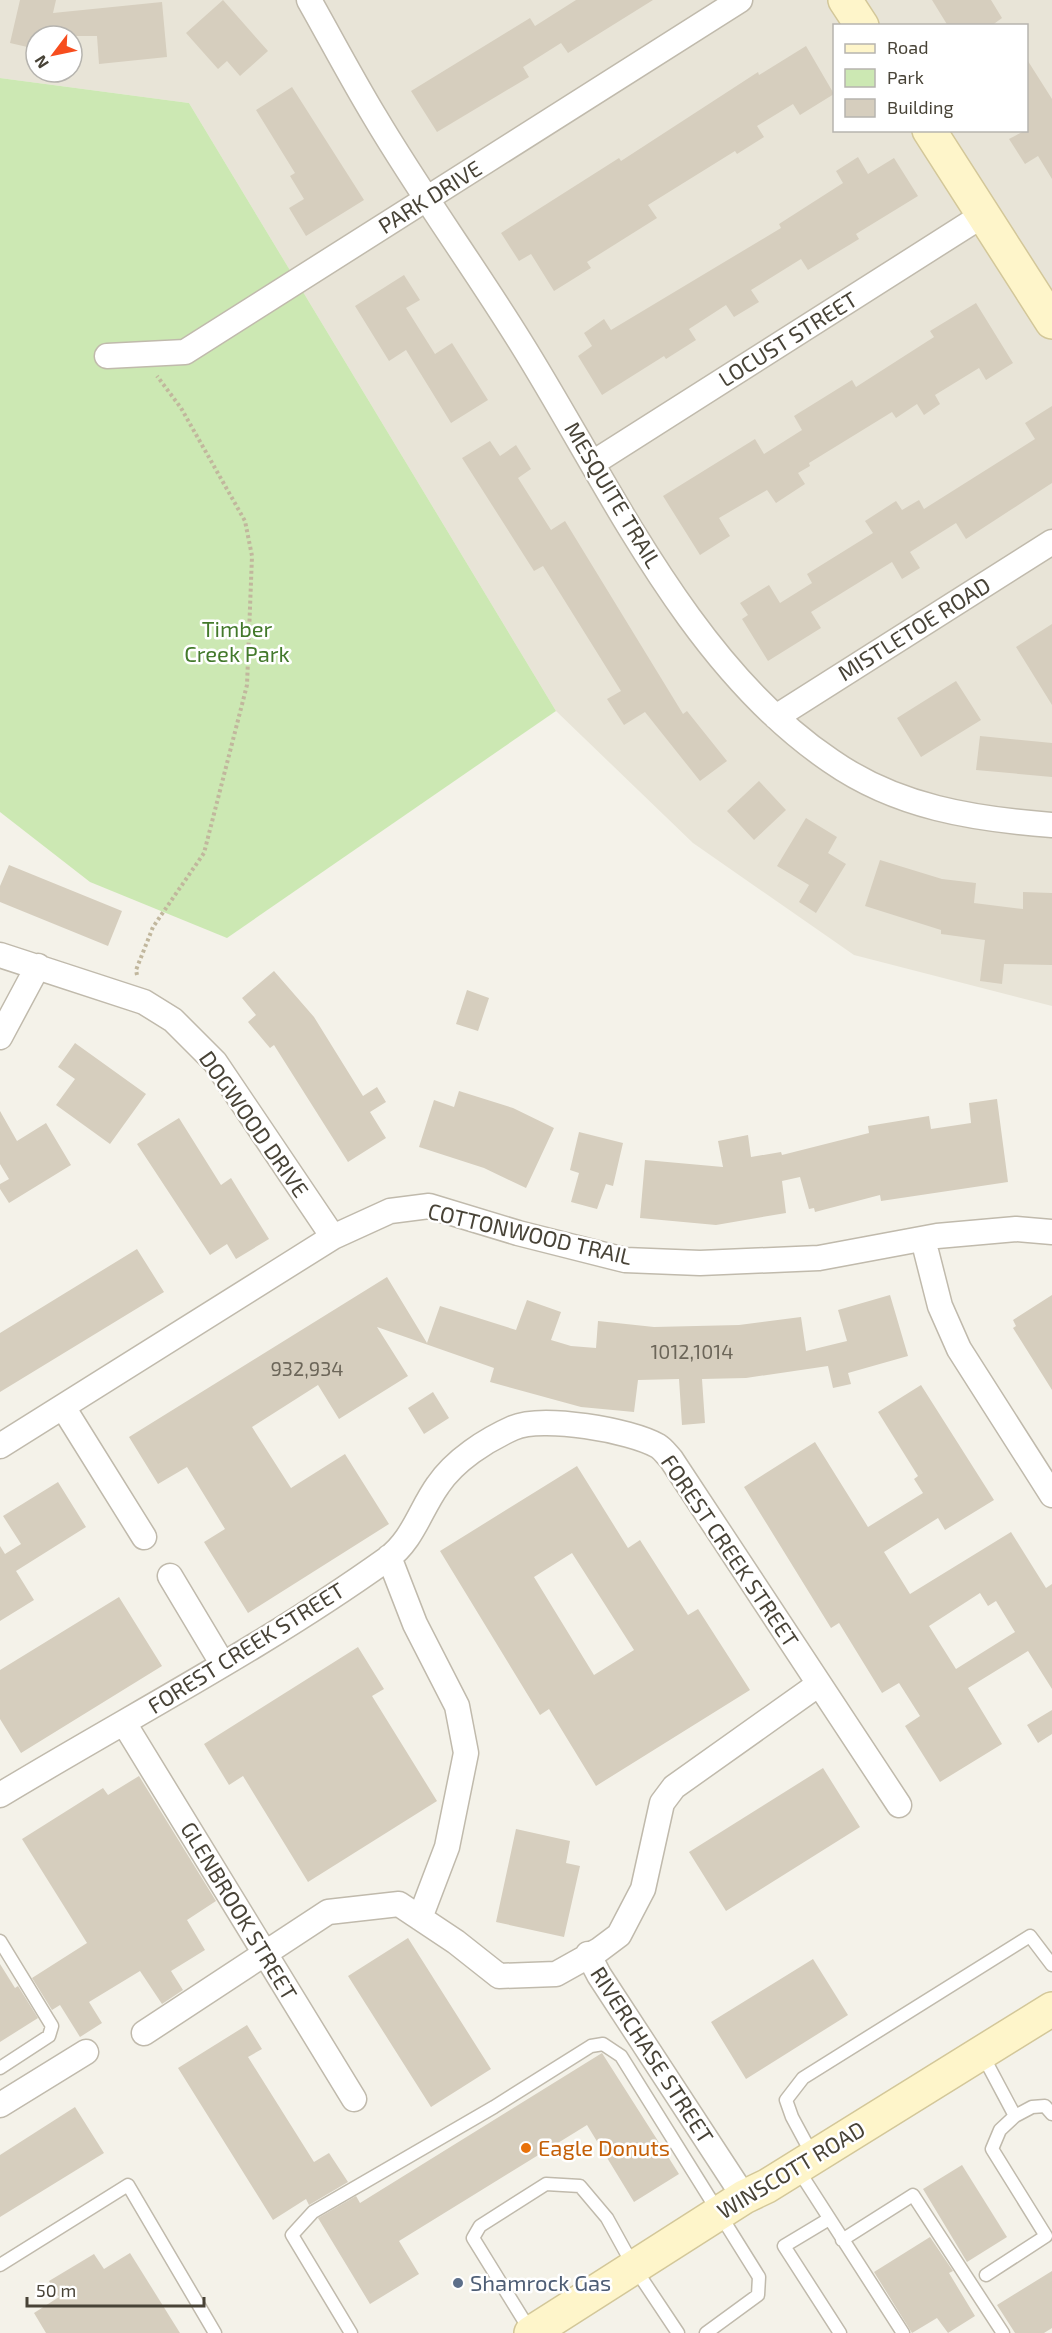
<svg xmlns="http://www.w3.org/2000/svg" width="1052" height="2333" font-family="'Exo 2',sans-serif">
	<rect width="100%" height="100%" fill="#f4f2e9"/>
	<!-- residential -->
	<path fill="#e8e4d7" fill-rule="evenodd" d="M0,0H1052V1006L854,955L693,843L556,711L189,103L0,78ZM834,26H1026V130H834ZM36,36H72V72H36Z"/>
	<!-- green -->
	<path fill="#cce8b3" d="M0,78L189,103L556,711L227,938L90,882L0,812Z"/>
	<!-- building -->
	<path fill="#d6cebe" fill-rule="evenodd" d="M20,0H56L53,13L162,2L167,57L99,64L97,36H36V49L10,43Z
		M223,0L268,51L240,76L227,61L218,69L186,33Z
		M576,0H653L568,53L561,43L523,67L529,77L437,132L411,91L530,18L535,26Z
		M932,0H991L1002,18L991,26H948Z
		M806,46L834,94L800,115L793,104L757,126L764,137L737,154L735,151L648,205L657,218L587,262L591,268L554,291L531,254L519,261L501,233L619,158L621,161L758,72L759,75Z
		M1026,58L1052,99V179L1038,156L1025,164L1009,139L1026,130Z
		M292,87L364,200L306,236L289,208L304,199L290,176L295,173L256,110Z
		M858,157L868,174L894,158L918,196L856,234L859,239L808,270L801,259L751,290L759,302L734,317L726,305L689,329L696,340L666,359L664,356L602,395L578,356L592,346L584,333L604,319L611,330L781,228L779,224L843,183L836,171Z
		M404,275L420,300L406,308L435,354L452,343L488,400L451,423L406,350L389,361L355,306Z
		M976,303L1013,363L986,380L979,368L935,395L940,404L924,415L917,404L896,418L892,412L809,463L810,466L798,473L805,484L776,503L767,490L719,518L730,536L700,555L663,496L755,439L764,454L802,430L794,416L852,380L856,387L934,337L930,331Z
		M1052,406V483L966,539L956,523L910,552L920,568L902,579L892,562L811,612L821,628L768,661L742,619L748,615L740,603L769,585L780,603L812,583L807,574L873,533L865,521L896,501L902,510L919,500L924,509L1035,439L1025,423Z
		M490,441L500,456L516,445L531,469L518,478L551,530L565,521L683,714L687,711L727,761L700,781L645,712L624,725L607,699L621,691L543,566L534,571L462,458Z
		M1052,624V705L1016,647Z
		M956,681L981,720L921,757L897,718Z
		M980,736L1052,743V777L976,770Z
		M759,781L786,810L754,840L727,811Z
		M806,818L837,837L828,853L846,864L816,913L799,902L809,885L777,866Z
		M880,860L942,879L976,883L974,903L1023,909V892L1052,893V965L1004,964L1002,984L980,981L985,940L941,934V930L865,906Z
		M9,865L122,911L108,946L0,902V886Z
		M274,971L314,1017L363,1096L377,1087L386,1102L370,1112L386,1138L348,1162L274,1045L270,1048L248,1022L256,1015L242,998Z
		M467,990L489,998L478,1031L456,1024Z
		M75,1043L146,1094L110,1144L56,1105L75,1079L58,1067Z
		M459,1091L513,1108L554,1128L526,1188L484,1168L419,1147L434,1100L454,1107Z
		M997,1099L1008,1182L881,1201L880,1195L815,1212L814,1208L809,1209L800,1177L782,1181L786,1213L716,1225L640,1218L645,1160L723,1167L718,1141L748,1135L751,1157L781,1152L782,1155L869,1133L868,1126L929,1116L931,1129L971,1123L969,1103Z
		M0,1111L17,1141L46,1123L71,1165L9,1203L0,1189V1184L9,1179L0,1164Z
		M179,1118L221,1185L231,1178L269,1239L236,1259L227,1244L210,1255L137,1144Z
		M579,1132L623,1143L613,1186L606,1184L597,1209L571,1202L579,1173L570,1170Z
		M137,1249L164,1292L0,1392V1333Z
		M387,1277L427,1343L440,1306L516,1330L527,1300L561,1312L551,1340L571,1346L596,1348L598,1321L654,1327L739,1325L801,1317L806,1351L847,1341L838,1310L890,1295L908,1356L848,1373L851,1384L833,1388L828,1366L746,1378L702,1379L705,1423L682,1425L679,1379L638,1380L634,1412L581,1407L490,1382L494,1368L377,1327L408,1376L339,1419L318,1385L252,1427L291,1488L345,1454L389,1524L248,1613L204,1542L225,1529L187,1467L158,1484L129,1437Z
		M1052,1295V1390L1013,1328L1016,1326L1013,1320Z
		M921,1385L994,1500L945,1530L938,1518L884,1552L910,1594L1011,1532L1046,1588L1052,1584V1689L1028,1651L968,1688L1002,1744L940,1782L905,1726L920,1716L899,1683L882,1693L839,1623L831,1628L744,1487L815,1442L868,1527L923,1493L914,1479L918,1476L878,1412ZM980,1593L988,1606L996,1601L1015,1632L956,1669L929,1626Z
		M433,1392L449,1418L424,1434L408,1408Z
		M577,1466L628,1548L640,1540L688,1615L698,1609L750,1690L596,1786L549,1709L540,1715L440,1551ZM572,1553L634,1650L594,1675L534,1577Z
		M58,1482L86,1527L16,1571L34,1600L0,1621V1546L5,1554L21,1544L3,1516Z
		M119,1597L162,1666L21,1753L0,1719V1670Z
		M358,1647L384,1689L372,1696L437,1801L308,1882L243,1776L229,1785L204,1744Z
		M1052,1710V1734L1038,1743L1027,1725Z
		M823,1768L860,1827L726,1911L689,1852Z
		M139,1776L216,1901L187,1920L205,1950L171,1971L183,1990L162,2004L140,1971L89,2002L102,2023L80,2037L60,2005L52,2010L32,1978L87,1943L22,1839L103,1788L108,1795Z
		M516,1829L570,1841L566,1863L580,1866L564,1937L496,1922Z
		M408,1938L491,2069L431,2107L348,1976Z
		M813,1959L848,2015L746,2079L711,2022Z
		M0,1964L15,1988L18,1986L38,2018L0,2042Z
		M247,2025L262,2049L248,2057L314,2162L329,2153L348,2182L309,2205L306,2199L273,2220L178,2068Z
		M602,2053L679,2174L634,2202L587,2125L399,2241L419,2274L370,2304L318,2218L356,2196L360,2203Z
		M75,2107L104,2153L0,2217V2155Z
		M962,2165L1007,2237L967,2262L923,2189Z
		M930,2237L953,2271L949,2273L975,2316L948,2333L937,2318L912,2333L874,2272Z
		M130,2253L180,2333H46L34,2313L59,2297L49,2281L94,2254L104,2269Z
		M1052,2271V2328L1044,2333H1015L997,2305Z"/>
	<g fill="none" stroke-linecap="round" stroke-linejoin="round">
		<!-- lane casing -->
		<g stroke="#c0baac" stroke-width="15">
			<path id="lane" d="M0,1941L52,2026L49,2036L0,2068
				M982,2054L1015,2116L1000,2130L992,2149L1046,2236L986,2275
				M1015,2116L1032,2107L1045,2106L1052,2114
				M813,2156L792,2117L786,2100L803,2078L1030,1936L1052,1965
				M797,2168L903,2333
				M829,2219L784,2246L840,2333
				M842,2240L913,2195L1003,2333
				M0,2265L128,2185L215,2333
				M531,2332L473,2238L480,2226L546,2184L580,2186L607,2218L634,2267L678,2333
				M351,2333L292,2235L313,2212L494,2107L591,2046L603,2044L621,2056L759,2277L758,2295L706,2333"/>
		</g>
		<!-- street casing -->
		<g stroke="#c0baac" stroke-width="27">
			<path id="street" d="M309,0C331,39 352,79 375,117C420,193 474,267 521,343C609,484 690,666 831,761C897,807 973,819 1052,825
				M107,356L185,352L740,0
				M593,463L983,215
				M776,717L1052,542
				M0,955L144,1002L173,1020L215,1062L333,1237
				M0,1037L38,966
				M923,1239L940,1306L959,1349L1052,1495
				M63,1407L144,1537
				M0,1446L333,1237L390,1211L429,1206L518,1233L625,1260L700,1263L819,1258L937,1236L1016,1229L1052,1232
				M389,1557L415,1624L457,1706L466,1753L447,1847L420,1918
				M170,1576L222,1663
				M124,1723L354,2099
				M0,1795C129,1717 264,1647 387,1559C413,1540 420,1510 438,1485C455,1460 486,1440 513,1428C542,1415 630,1430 658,1446C663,1449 667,1455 671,1459L899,1805
				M588,1954L599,1975L744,2197
				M144,2033L328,1912L399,1904L456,1942L499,1976L556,1974L599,1950L619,1935L643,1889L662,1803L674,1787L819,1684
				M0,2105L86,2052"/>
		</g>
		<!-- secondary casing -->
		<g stroke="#d3c799" stroke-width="36">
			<path id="secondary" d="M845,0L862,26
				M929,130L1052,322
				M531,2333L744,2197L767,2186L1052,2009"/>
		</g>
		<!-- path -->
		<path stroke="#c1b79d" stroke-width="4" stroke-dasharray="3 3" stroke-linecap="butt" d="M137,975L136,970L153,927L204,853L247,685L252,556L245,521L181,408L157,376"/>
		<!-- lane -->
		<use href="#lane" stroke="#fff" stroke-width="12"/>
		<!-- street -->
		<use href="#street" stroke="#fff" stroke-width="24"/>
		<!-- secondary -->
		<use href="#secondary" stroke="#fef5ca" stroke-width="33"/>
	</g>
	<!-- markers -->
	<circle fill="#e8710a" stroke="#fff" stroke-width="2" cx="526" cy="2148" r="6"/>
	<circle fill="#5c6f8a" stroke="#fff" stroke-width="2" cx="458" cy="2283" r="6"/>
	<g text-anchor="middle" stroke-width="5" stroke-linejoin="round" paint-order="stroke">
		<!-- number labels -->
		<g font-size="20" fill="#6c6659">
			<text x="692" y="1359">1012,1014</text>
			<text x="307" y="1376">932,934</text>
		</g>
		<!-- street labels -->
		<g font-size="22" fill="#484337" stroke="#fff">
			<text transform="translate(430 197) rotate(-32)" y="8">PARK DRIVE</text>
			<text transform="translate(788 339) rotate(-32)" y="8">LOCUST STREET</text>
			<text transform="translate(613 495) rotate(59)" y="8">MESQUITE TRAIL</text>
			<text transform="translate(914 629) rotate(-32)" y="8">MISTLETOE ROAD</text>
			<text transform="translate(254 1124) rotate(55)" y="8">DOGWOOD DRIVE</text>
			<text transform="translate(530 1234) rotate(13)" y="8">COTTONWOOD TRAIL</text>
			<text transform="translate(730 1551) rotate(56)" y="8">FOREST CREEK STREET</text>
			<text transform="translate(246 1648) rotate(-32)" y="8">FOREST CREEK STREET</text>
			<text transform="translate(239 1911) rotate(59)" y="8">GLENBROOK STREET</text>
			<text transform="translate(652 2055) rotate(57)" y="8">RIVERCHASE STREET</text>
			<text transform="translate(791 2170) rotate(-31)" y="8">WINSCOTT ROAD</text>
		</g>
		<!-- park labels -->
		<g font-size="22" fill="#43792b" stroke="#fff">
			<text x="237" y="637">Timber<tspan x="237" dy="25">Creek Park</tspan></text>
		</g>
		<!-- food labels -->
		<g font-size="22" fill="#c56008" stroke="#fff" text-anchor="start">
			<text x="538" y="2156">Eagle Donuts</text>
		</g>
		<!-- service labels -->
		<g font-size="22" fill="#4e5e75" stroke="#fff" text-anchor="start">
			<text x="470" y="2291">Shamrock Gas</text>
		</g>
	</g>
	<!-- legend -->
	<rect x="833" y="24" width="195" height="108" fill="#ffffff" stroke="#b6b4af" stroke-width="1.5"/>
	<rect x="845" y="44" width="30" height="9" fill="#fef5ca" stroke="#b6b4af" stroke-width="1.5"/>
	<text x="887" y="54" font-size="18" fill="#484337">Road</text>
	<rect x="845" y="69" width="30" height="18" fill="#cce8b3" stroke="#b6b4af" stroke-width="1.5"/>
	<text x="887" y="84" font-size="18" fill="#484337">Park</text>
	<rect x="845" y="99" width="30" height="18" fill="#d6cebe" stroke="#b6b4af" stroke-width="1.5"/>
	<text x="887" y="114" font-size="18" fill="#484337">Building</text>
	<!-- north arrow -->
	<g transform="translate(54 54) rotate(238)"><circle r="28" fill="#ffffff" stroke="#b6b4af" stroke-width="1.5"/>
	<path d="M0-4.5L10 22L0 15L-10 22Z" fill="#f74d1e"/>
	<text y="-9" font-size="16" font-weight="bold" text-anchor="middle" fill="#484337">N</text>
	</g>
	<!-- scale -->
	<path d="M27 2297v9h177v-9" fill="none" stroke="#484337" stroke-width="3"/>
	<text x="36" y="2297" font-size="18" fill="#484337" stroke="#ffffff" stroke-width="4.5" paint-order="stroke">50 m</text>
</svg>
